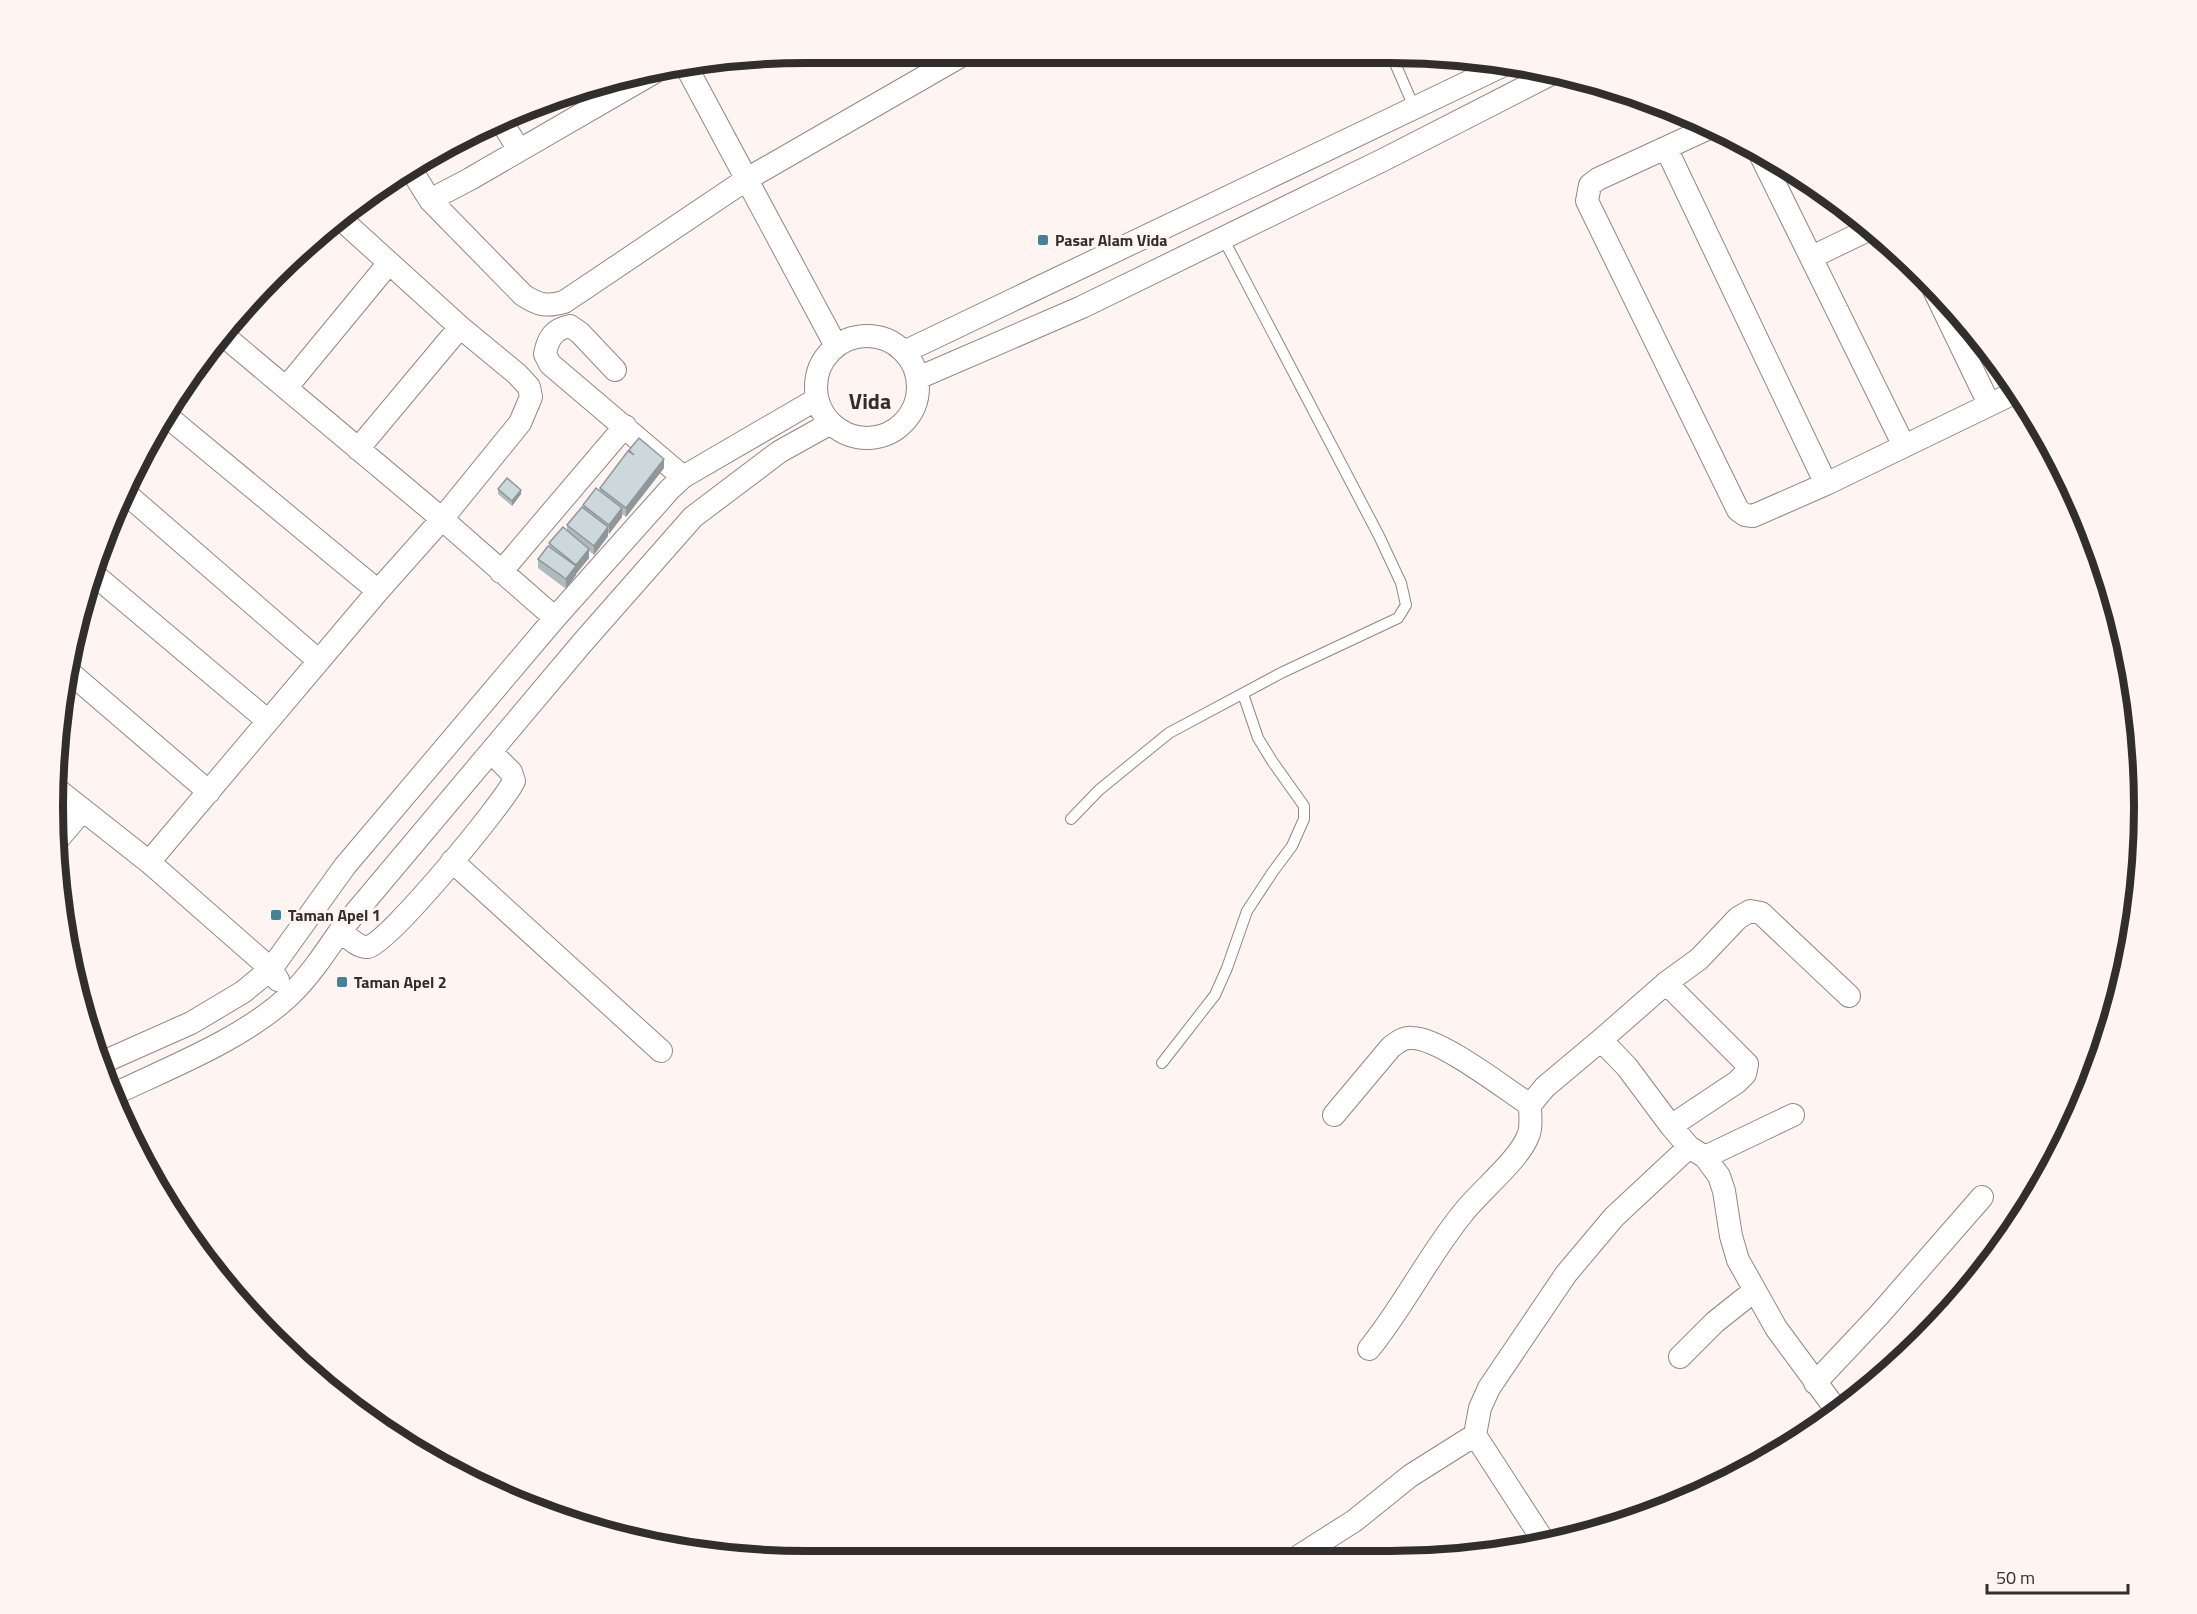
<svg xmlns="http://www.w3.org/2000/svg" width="2197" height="1614" font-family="'Titillium Web',sans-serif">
	<rect width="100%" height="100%" fill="#fef4f1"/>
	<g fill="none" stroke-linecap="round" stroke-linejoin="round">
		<!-- service casing -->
		<g stroke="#918783" stroke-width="12">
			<path id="service" d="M1391,54L1414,107
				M1071,819L1099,790L1169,733L1281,673L1398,618L1406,605L1401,583L1379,536L1223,238
				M1162,1063L1215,995L1227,968L1247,911L1272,873L1292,846L1304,819V806L1272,761L1258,738L1243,694"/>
		</g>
		<!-- minor casing -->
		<g stroke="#918783" stroke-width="24">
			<path id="minor" d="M687,68L836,346
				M500,119L519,150
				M1711,127L1598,179L1590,185L1587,201L1738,510L1745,515L1753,516L1826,484L2016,392
				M1666,148L1826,484
				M1760,154L1904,446
				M410,168L430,200L523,295C538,305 547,307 564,302L747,179L966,53
				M430,200L470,179L653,73
				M1812,257L1872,228
				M1934,290L1989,404
				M223,335L442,519L555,618
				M816 387a51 51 0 1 1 102 0a51 51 0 1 1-102 0Z
				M904,352L1504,65
				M615,370L580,333L570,326C554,329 548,338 545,354L550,364L683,477
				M918,378L1082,307L1385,159L1553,73
				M286,388L389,263
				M168,417L378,591
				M358,449L460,327
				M123,491L319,661
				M91,572L268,721
				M501,572L625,426
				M68,671L209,792
				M59,791L149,862L271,969L278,980
				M59,838L82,811
				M452,861L661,1051
				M149,862L378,591L442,519L520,423L531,397L529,387L517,374L460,327L342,220
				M340,931C348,937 358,948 368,947C386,946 503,804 514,781L511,772L491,752
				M1666,983L1747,1064L1745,1074L1737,1082L1671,1126
				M101,1063L191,1023L243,992L271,969L345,866L555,618L670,489L683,477L817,399
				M110,1096C168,1068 242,1040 289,996C309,977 325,953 340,931L583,642L693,517L779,452L831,423
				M1334,1115L1391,1047C1398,1042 1403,1037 1412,1038C1440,1038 1504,1088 1530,1105
				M1705,1157L1793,1115
				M1369,1349C1404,1306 1428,1256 1463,1213C1480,1191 1519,1160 1528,1136C1532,1128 1530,1114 1530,1105L1545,1087L1601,1040
				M1680,1357L1715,1322L1754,1291
				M1815,1383L1879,1315L1982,1197
				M1838,1412L1776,1328L1738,1260L1731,1236L1724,1191L1719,1176L1705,1157L1689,1147L1671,1126L1627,1067L1601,1040L1666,983L1699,959L1738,918L1750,911L1761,913L1849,996
				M1543,1540L1475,1435L1480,1408L1489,1388L1566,1274L1614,1217L1689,1147
				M1299,1556L1354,1521L1410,1476L1475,1435"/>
		</g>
		<!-- service -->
		<use href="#service" stroke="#fff" stroke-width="10"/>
		<!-- minor -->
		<use href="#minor" stroke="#fff" stroke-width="22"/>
	</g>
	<!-- wall -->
	<path fill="#afbabd" d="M629,450L664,468L626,517L622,514V517L609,534L608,532V536L594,555L589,551V558L576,574V575L566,589L538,568V559L549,546V543L567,530V525L583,509V505L600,492V488L629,452Z
		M498,489L521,494L512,506L498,494Z"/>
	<!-- shaded-wall -->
	<path fill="#8f979a" d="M664,459V468L626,517V508Z
		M521,490V494L512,506V501Z
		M622,508V517L609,534V525Z
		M608,527V536L594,555V546Z
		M589,549V558L576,574V565Z
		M576,566V575L566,589V579Z"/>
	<!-- building -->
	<path fill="#ccd8dc" stroke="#8f979a" stroke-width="1.5" d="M639,438L664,459L626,508L600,488L628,451L634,455L629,450Z
		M507,478L521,490L512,501L498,489Z
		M596,488L622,508L609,525L583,505Z
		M582,507L608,527L594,546L567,525Z
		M563,527L589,549L576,565L549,543Z
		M548,546L576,566L566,579L538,559Z"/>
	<!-- markers -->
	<g fill="#448397" stroke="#fef4f1" stroke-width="2">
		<rect x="1037" y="234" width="12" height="12" rx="3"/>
		<rect x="270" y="909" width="12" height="12" rx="3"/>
		<rect x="336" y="976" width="12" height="12" rx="3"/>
	</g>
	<g text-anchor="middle" stroke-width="6" stroke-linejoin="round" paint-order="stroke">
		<!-- poi labels -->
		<g font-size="16" font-weight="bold" fill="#322e2c" stroke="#fef4f1" text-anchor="start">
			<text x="1055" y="246">Pasar Alam Vida</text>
			<text x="288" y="921">Taman Apel 1</text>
			<text x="354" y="988">Taman Apel 2</text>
		</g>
		<!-- district labels -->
		<g font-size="22" font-weight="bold" fill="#322e2c" stroke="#fef4f1">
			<text x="870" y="409">Vida</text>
		</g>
	</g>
	<!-- crop -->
	<path d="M0 0H2197V1614H0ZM807 63H1390A744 744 0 0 1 2134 807V807A744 744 0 0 1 1390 1551H807A744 744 0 0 1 63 807V807A744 744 0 0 1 807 63Z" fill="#fef4f1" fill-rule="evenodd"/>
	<path fill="none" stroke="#322e2c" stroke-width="8" d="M807 63H1390A744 744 0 0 1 2134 807V807A744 744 0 0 1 1390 1551H807A744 744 0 0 1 63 807V807A744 744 0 0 1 807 63Z"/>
	<!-- scale -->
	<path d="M1987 1584v9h141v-9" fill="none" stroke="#322e2c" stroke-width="3"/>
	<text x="1996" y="1584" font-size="18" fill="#322e2c" stroke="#fef4f1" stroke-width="4.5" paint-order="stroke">50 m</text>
</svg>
